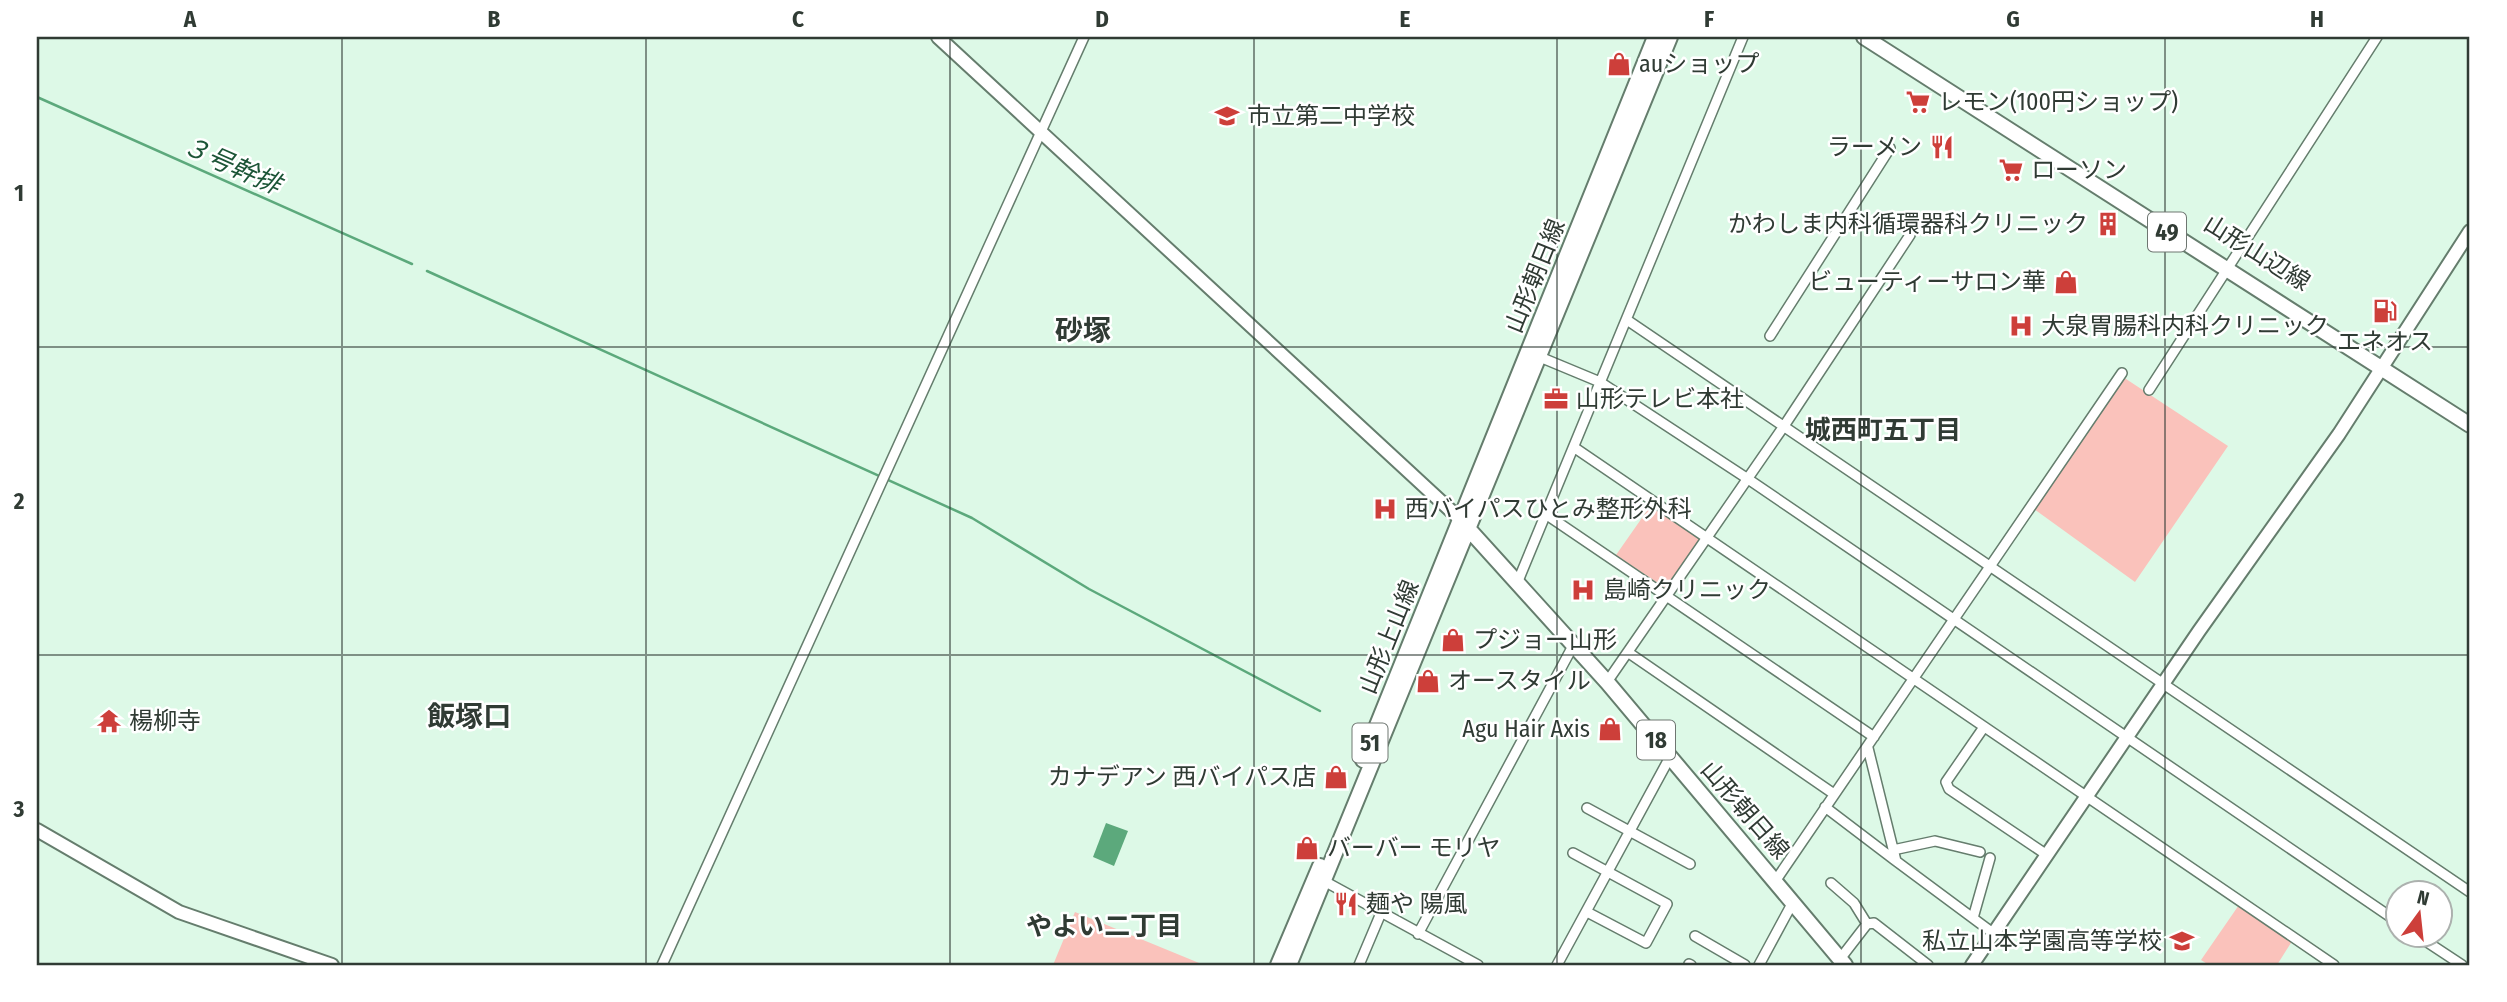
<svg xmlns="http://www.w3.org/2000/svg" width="2507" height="1002" font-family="'Fira Sans Condensed','Noto Sans JP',sans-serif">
	<rect width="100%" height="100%" fill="#ddf9e7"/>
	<!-- green -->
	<path fill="#fac2bb" d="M2123,377L2228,446L2135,582L2034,509Z
		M1651,505L1702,540L1668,590L1616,555Z
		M2241,902L2294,938L2277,965H2209L2201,960Z
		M1075,912L1204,965H1053Z"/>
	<!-- water -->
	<path fill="#5ca97c" d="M1106,823L1128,831L1114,866L1093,857Z"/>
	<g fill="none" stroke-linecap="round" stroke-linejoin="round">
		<!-- stream -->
		<path stroke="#5ca97c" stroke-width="2.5" d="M37,97L412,264
			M427,271L972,518L1089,589L1320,711"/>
		<!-- street casing -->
		<g stroke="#657d6d" stroke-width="12">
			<path id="street" d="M1627,320L2470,892
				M1770,336L1890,148
				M1535,355L1600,382L1748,479L2398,922
				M2149,390L2377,37
				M1575,448L2334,965
				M1547,515L1874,737
				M1518,581L1743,37
				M1629,653L1834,794
				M1607,682L1784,426L1910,235
				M1984,727L1946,782L1949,789L2047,855
				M1868,748L1896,861L1993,933
				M1825,807L1896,861
				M1587,808L1690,864
				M1893,850L1935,841L1980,852
				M1573,853L1667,904L1646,943L1587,912
				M1776,880L2122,373
				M1324,881L1478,965
				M1831,883L1854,903L1867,924
				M1973,918L1990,858
				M1418,934L1574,644
				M1695,936L1745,965
				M2418,936L2462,965
				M1840,959L1867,924L1874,923L1928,965
				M1689,964L1691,965
				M662,965L1084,37
				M1359,965L1381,913
				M1557,965L1670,757
				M1759,965L1793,902"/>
		</g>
		<!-- secondary casing -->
		<g stroke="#657d6d" stroke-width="16">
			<path id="secondary" d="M938,37L1461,520
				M37,830L179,912L332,965
				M1972,965L2199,631L2339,434L2470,231"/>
		</g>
		<!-- primary casing -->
		<g stroke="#657d6d" stroke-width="18">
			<path id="primary" d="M1864,37L2470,425
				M1464,524L1607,682L1845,965
				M1363,760L1655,37
				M1278,965L1320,866
				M1289,965L1670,37"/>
		</g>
		<!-- street -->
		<use href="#street" stroke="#fff" stroke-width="9"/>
		<!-- secondary -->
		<use href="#secondary" stroke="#fff" stroke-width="12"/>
		<!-- primary -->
		<use href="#primary" stroke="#fff" stroke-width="14"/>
	</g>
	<!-- grid -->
	<path fill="none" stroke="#303b34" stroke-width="2" stroke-opacity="0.55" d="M342,37V965M646,37V965M950,37V965M1254,37V965M1557,37V965M1861,37V965M2165,37V965M37,347H2470M37,655H2470"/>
	<!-- icons -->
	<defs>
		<g id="shop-bare" transform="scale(1.89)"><path d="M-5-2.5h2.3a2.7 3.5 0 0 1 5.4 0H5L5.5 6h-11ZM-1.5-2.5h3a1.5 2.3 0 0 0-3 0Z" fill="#cd3f3a" stroke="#fff" stroke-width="2.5" paint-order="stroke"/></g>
		<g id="supermarket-bare" transform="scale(1.89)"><path d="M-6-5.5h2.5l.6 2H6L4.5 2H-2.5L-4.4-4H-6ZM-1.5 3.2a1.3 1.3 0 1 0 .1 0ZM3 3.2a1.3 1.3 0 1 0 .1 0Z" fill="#cd3f3a" stroke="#fff" stroke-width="2.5" paint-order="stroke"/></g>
		<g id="school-bare" transform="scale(1.89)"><path d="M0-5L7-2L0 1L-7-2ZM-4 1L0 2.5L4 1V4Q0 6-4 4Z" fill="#cd3f3a" stroke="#fff" stroke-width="2.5" paint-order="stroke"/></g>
		<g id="restaurant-bare" transform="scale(1.89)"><path d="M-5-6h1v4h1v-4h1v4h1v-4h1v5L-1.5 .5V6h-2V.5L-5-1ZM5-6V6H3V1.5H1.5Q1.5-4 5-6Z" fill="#cd3f3a" stroke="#fff" stroke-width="2.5" paint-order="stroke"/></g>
		<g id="building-bare" transform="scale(1.89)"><path d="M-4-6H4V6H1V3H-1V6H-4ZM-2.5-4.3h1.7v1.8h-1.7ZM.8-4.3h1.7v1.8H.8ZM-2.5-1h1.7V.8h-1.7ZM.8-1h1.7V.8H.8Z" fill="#cd3f3a" stroke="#fff" stroke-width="2.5" paint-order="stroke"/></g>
		<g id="fuel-bare" transform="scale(1.89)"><path d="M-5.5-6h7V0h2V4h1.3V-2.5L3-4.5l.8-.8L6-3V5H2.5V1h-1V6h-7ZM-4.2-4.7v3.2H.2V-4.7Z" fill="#cd3f3a" stroke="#fff" stroke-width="2.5" paint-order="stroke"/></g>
		<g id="hospital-bare" transform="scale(1.89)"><path d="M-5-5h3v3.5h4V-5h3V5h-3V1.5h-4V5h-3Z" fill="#cd3f3a" stroke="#fff" stroke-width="2.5" paint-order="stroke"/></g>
		<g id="office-bare" transform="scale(1.89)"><path d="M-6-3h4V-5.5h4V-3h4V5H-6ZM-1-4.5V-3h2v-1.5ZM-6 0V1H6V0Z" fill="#cd3f3a" stroke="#fff" stroke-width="2.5" paint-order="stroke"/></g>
		<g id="temple-bare" transform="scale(1.89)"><path d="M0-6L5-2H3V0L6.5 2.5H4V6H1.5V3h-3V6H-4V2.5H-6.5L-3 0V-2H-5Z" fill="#cd3f3a" stroke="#fff" stroke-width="2.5" paint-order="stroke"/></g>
	</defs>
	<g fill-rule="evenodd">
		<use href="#shop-bare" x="1619" y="64"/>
		<use href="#supermarket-bare" x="1918" y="102"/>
		<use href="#school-bare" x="1227" y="116"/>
		<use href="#restaurant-bare" x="1942" y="147"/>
		<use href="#supermarket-bare" x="2011" y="170"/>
		<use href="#building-bare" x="2108" y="224"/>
		<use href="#shop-bare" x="2066" y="282"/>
		<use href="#fuel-bare" x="2385" y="311"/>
		<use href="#hospital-bare" x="2021" y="326"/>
		<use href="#office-bare" x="1556" y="399"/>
		<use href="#hospital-bare" x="1385" y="509"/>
		<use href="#hospital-bare" x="1583" y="590"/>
		<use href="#shop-bare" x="1453" y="640"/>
		<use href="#shop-bare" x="1428" y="681"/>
		<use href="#temple-bare" x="109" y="721"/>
		<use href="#shop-bare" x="1610" y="729"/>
		<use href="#shop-bare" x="1336" y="777"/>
		<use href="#shop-bare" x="1307" y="848"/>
		<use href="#restaurant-bare" x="1346" y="904"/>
		<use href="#school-bare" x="2182" y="941"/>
	</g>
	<g text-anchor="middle" stroke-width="5" stroke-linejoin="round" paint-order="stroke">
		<!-- shield labels -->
		<g fill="#fff" stroke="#6e7671" stroke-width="2">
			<rect x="2148" y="212.5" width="38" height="39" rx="5"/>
			<rect x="1637" y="720.5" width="38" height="39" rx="5"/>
			<rect x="1352.5" y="723.5" width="35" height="39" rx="5"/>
		</g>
		<g font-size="23" font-weight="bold" fill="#303b34">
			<text x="2167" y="240">49</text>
			<text x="1656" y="748">18</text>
			<text x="1370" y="751">51</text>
		</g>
		<!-- poi labels -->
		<g font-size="24" fill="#303b34" stroke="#fff" text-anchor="start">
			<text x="1639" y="72">auショップ</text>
			<text x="1938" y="110">レモン(100円ショップ)</text>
			<text x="1247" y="124">市立第二中学校</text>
			<text x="1922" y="155" text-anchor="end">ラーメン</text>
			<text x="2031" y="178">ローソン</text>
			<text x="2088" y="232" text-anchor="end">かわしま内科循環器科クリニック</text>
			<text x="2046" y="290" text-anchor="end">ビューティーサロン華</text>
			<text x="2041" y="334">大泉胃腸科内科クリニック</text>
			<text x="2385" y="350" text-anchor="middle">エネオス</text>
			<text x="1576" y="407">山形テレビ本社</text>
			<text x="1405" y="517">西バイパスひとみ整形外科</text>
			<text x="1603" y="598">島崎クリニック</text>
			<text x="1473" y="648">プジョー山形</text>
			<text x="1448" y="689">オースタイル</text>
			<text x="129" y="729">楊柳寺</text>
			<text x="1590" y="737" text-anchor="end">Agu Hair Axis</text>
			<text x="1316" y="785" text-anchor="end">カナデアン 西バイパス店</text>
			<text x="1327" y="856">バーバー モリヤ</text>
			<text x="1366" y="912">麺や 陽風</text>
			<text x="2162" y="949" text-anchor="end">私立山本学園高等学校</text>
		</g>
		<!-- street labels -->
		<g font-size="24" fill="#303b34" stroke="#fff">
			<text transform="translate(2257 253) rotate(32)" y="8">山形山辺線</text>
			<text transform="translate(1535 276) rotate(-68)" y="8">山形朝日線</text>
			<text transform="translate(1389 637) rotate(-68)" y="8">山形上山線</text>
			<text transform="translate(1745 810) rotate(49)" y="8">山形朝日線</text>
		</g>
		<!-- water labels -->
		<g font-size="26" font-style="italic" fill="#1c5537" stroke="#fff">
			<text transform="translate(232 165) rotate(24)" y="9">３号幹排</text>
		</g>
		<!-- neighbourhood labels -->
		<g font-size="26" font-weight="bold" fill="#303b34" stroke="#fff">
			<text x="1883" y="439">城西町五丁目</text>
			<text x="1104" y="935">やよい二丁目</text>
		</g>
		<!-- quarter labels -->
		<g font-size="28" font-weight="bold" fill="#303b34" stroke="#fff">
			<text x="1083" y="340">砂塚</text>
			<text x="469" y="726">飯塚口</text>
		</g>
	</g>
	<!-- border -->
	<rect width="2507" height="1002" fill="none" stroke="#ffffff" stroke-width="77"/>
	<!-- north arrow -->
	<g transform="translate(2419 914) rotate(15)"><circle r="33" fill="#ffffff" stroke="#acb1ae" stroke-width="2"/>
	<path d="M0-5L12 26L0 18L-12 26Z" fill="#cd3f3a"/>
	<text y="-10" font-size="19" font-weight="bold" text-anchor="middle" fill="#303b34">N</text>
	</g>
	<rect x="38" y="38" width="2430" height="926" fill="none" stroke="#303b34" stroke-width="2.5"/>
	<g font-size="23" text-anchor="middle" font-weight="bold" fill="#303b34">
		<text x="190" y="27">A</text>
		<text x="494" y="27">B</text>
		<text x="798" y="27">C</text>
		<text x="1102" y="27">D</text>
		<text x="1405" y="27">E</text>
		<text x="1709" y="27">F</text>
		<text x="2013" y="27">G</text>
		<text x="2317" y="27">H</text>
		<text x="19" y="201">1</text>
		<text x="19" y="509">2</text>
		<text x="19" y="817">3</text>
	</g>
</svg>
